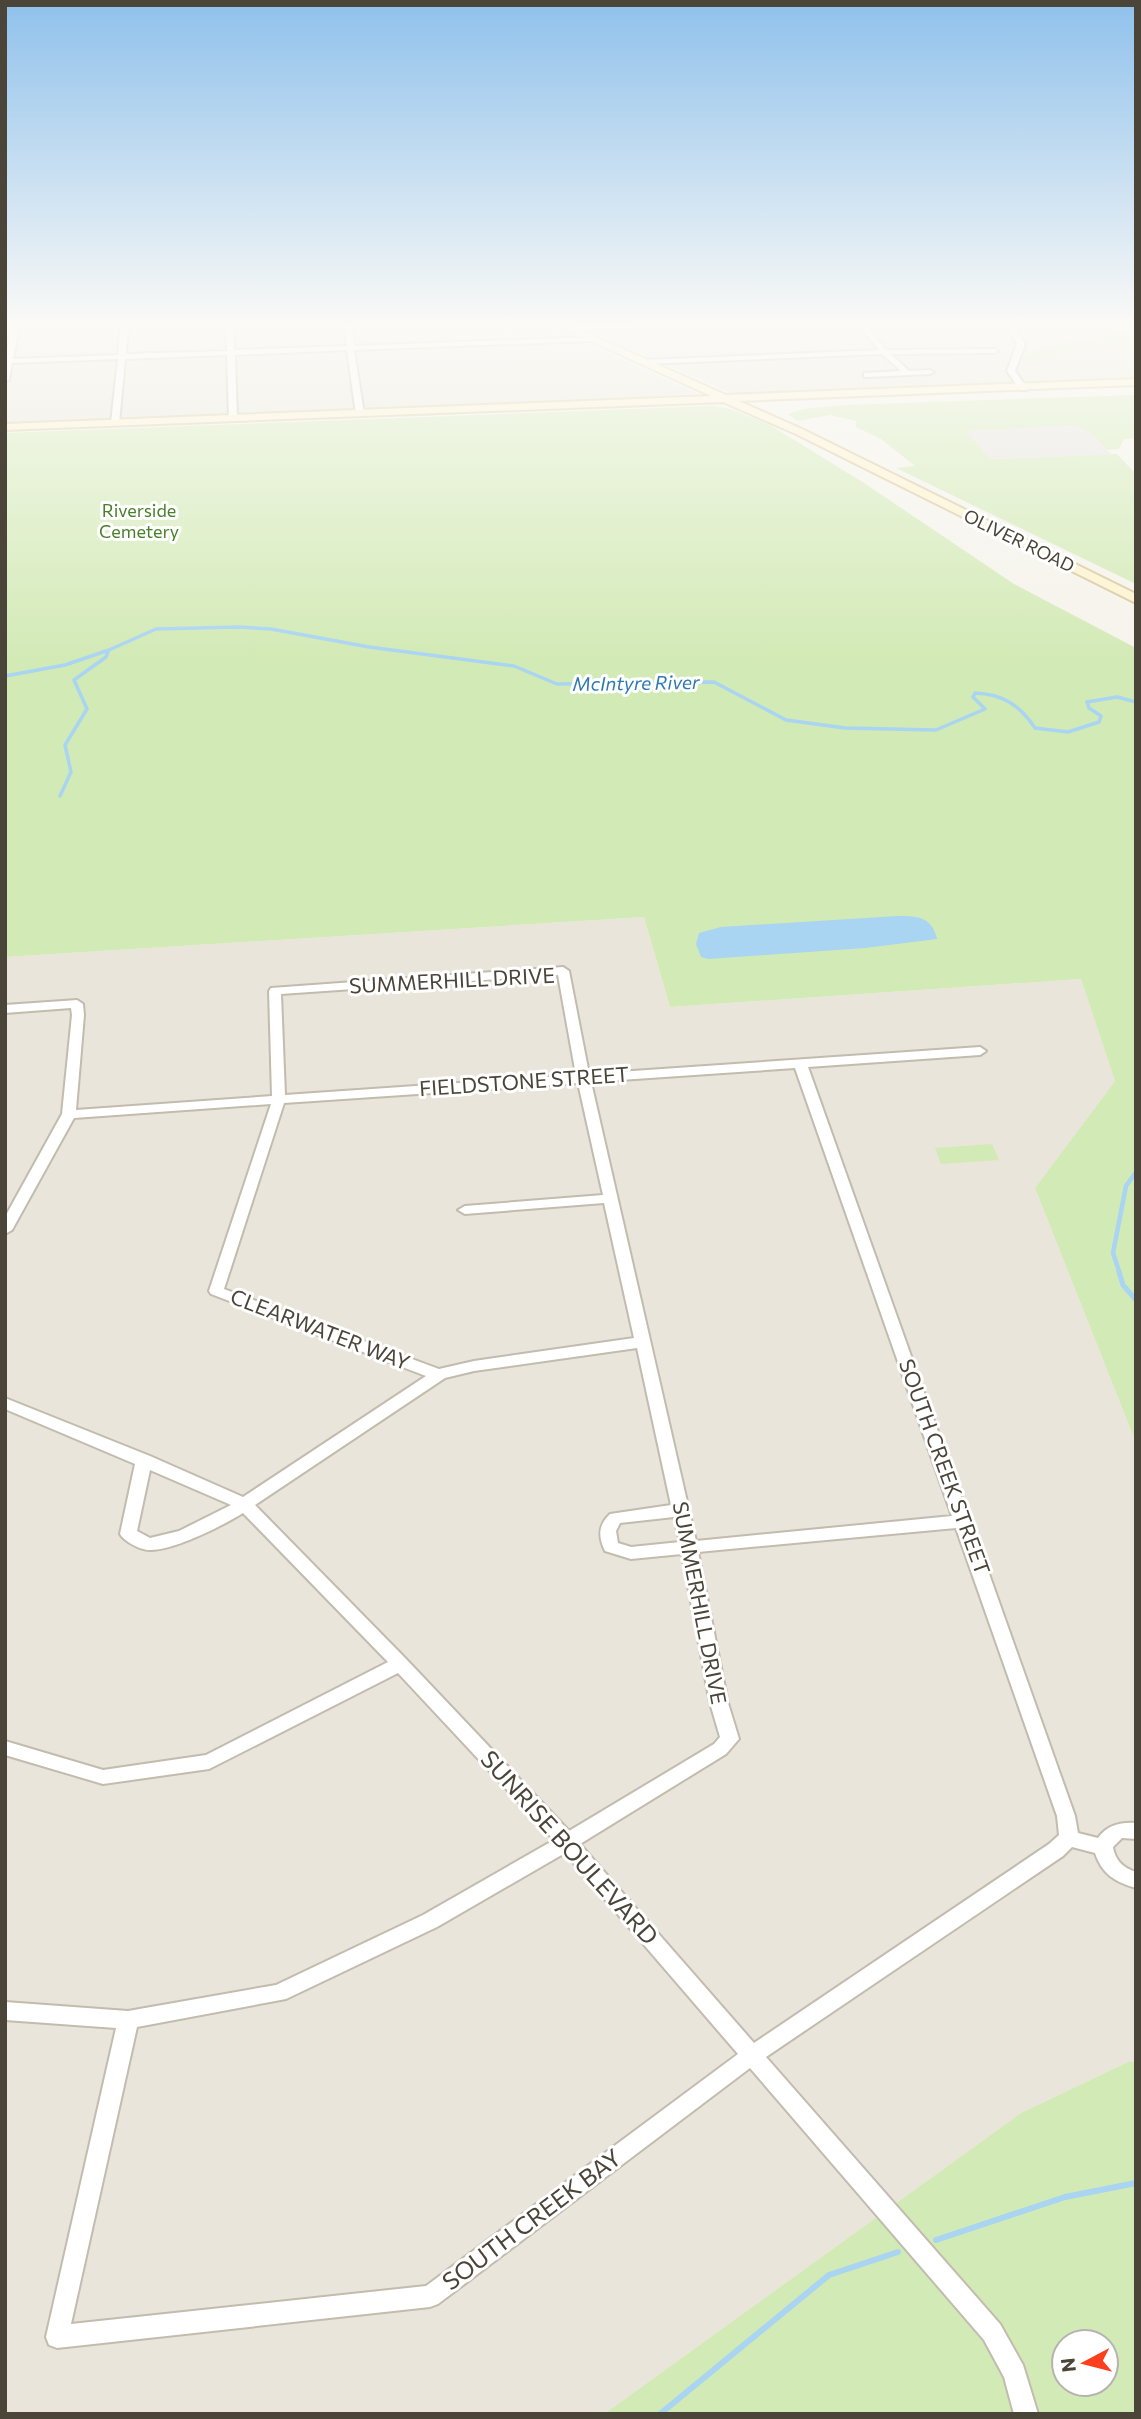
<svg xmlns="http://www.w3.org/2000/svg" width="1141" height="2419" font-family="Commissioner,sans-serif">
	<rect width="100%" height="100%" fill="#f6f3ec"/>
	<!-- residential -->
	<path fill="#eae5da" d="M5,324H546L698,394L5,424Z
		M574,324H1136V380L736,395Z
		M644,917L670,1007L1081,979L1115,1081L1035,1188L1136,1443V2062H1128L1021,2113L604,2414H5V957Z"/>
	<!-- green -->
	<path fill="#d2eab5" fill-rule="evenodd" d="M1136,328V349L1087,350L1021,362L1025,353Z
		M1136,395V438L1124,439L1119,449L1107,450L1090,433L990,459L1117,454L1136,474V584L896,468L915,466L881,439L856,427V421L830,415L797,421L788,414L804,409L845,405Z
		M712,406L730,409L770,425L864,483L1014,584L1136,648V1443L1035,1188L1115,1081L1081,979L670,1007L644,917L5,957V433Z
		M992,1144L999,1160L941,1164L935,1148Z
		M1128,2062H1136V2414H604L1021,2113ZM1064,2342H1106V2384H1064Z"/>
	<!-- parking -->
	<path fill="#e5e3e0" d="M1076,425L1090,433L1112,455L990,459L966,431Z"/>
	<!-- water -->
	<path fill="#a9d4f2" d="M898,916C918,916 932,917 937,939L865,948L708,959L701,957L696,944L699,933L721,927Z"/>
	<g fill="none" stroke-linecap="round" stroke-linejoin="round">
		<!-- stream-far3 -->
		<path stroke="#a9d4f2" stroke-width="3.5" d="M5,676L65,665L109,650L156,629L239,627L271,629L369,647L514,666L557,684L714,682L786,720L845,728L936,730L985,709L973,697L975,693C1002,694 1020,705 1035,728L1068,732L1099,722L1101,716L1089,708L1087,702L1117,697L1136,702
			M60,796L71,772L65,745L87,709L74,680L106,657L108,652"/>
		<!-- stream-far2 -->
		<path stroke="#a9d4f2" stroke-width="4.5" d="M1120,1274L1113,1253L1126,1186L1136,1172"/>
		<!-- stream-far1 -->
		<path stroke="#a9d4f2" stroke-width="5" d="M1119,1272L1123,1285L1136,1300"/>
		<!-- stream -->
		<path stroke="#a9d4f2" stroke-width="6" d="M936,2240L1065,2197L1136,2183
			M660,2414L829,2275L898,2252"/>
		<!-- street casing -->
		<g stroke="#c2bbae" stroke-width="4">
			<path id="street" d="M13,324H20L13,359L118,355L121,324H128L126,354L227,351L226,324H234V350L347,346L344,324H351L354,346L592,337L596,339L592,341L354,350L364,414L360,416L356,414L347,350L235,355L237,418L233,420L229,418L227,355L125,359L119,423L115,425L111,423L118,359L12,363L9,380L5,382V359Z
				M612,324H672L669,326L567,330L563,328L567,326Z
				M858,324H865L886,350L994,349L998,351L994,353L891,354L909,371L930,370L934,372L930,374L867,377H864V373L901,371L882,354L645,364L641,362L645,360L879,350Z
				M1006,324H1013L1025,344L1015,371L1027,388L1026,390H1020L1007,371L1017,344Z
				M563,967L569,971L589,1074L980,1047L986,1051L980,1055L808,1067L968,1516L972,1521L971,1523L1075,1816L1078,1833L1098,1838C1107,1825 1121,1822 1136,1823V1839L1122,1838L1113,1847C1115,1860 1123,1868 1136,1872V1888C1115,1882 1102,1874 1095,1853L1072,1847L1063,1856L766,2057L1000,2324L1023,2365L1038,2414H1014L1004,2377L984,2340L750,2068L438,2304L430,2307L57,2348L49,2345L46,2337L116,2028L5,2020V2002L128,2011L276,1985L423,1915L554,1840L398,1673L209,1769L103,1784L5,1755V1741L103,1770L206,1755L388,1662L243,1513C222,1526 173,1551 149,1550C140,1550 124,1541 120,1534L135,1464L5,1409V1398L150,1456L243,1497L426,1376L211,1294L209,1291L271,1104L74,1118L12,1230L5,1234V1217L62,1114L72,1015L71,1008L5,1013V1005L77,1000L83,1004L84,1015L76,1110L272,1096L269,991L271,988ZM558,975L576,1075L285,1095L281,994ZM795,1068L952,1516L696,1541L591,1082ZM578,1083L603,1195L465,1206L458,1210L465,1214L604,1203L634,1338L474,1361L439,1369L224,1289L284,1103ZM637,1348L671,1505L610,1514C598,1525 598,1537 605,1551L631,1559L682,1554L710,1703L720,1737L714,1744L569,1831L406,1659L255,1505L445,1378L474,1371ZM150,1470L231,1505L179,1531L150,1538L137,1531ZM674,1517L680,1542L631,1547L618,1543L616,1531L620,1523ZM956,1528L1057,1816L1059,1835L1049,1844L754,2043L580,1844L726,1754L739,1739L728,1703L698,1552ZM565,1853L738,2054L426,2286L71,2324L137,2027L286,1999L437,1927Z"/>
		</g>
		<!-- secondary casing -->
		<g stroke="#d6c79b" stroke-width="4">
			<path id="secondary" d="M554,324H567L726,395L1136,379V385L739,401L804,430L1136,594V603L796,434L723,402L5,430V424L711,396Z"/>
		</g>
		<!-- street -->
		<use href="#street" fill="#fff" fill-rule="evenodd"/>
		<!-- secondary -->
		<use href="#secondary" fill="#fff3cd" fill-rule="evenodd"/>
	</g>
	<!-- sky -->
	<linearGradient id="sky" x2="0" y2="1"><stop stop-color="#8fc1ec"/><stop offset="0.49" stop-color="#fbfaf6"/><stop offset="1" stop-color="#fbfaf6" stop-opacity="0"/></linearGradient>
	<rect width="1141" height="663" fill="url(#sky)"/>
	<g text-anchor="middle" stroke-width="6" stroke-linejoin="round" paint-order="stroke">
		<!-- far-park labels -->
		<g font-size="18" fill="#4a7f2a" stroke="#fff">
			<text x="139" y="517">Riverside<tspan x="139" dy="21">Cemetery</tspan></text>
		</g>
		<!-- far-street labels -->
		<g font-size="18" fill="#4b4439" stroke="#fff">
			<text transform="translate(1019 541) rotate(26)" y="6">OLIVER ROAD</text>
		</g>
		<!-- far-water labels -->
		<g font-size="19" font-style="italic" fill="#2e7ab2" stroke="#fff">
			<text transform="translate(636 683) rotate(-1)" y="7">McIntyre River</text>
		</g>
		<!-- street labels -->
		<g font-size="21" fill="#4b4439" stroke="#fff">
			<text transform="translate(452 981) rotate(-3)" y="7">SUMMERHILL DRIVE</text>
			<text transform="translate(524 1082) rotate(-4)" y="7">FIELDSTONE STREET</text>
			<text transform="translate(320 1330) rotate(21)" y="7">CLEARWATER WAY</text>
			<text transform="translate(944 1467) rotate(70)" y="7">SOUTH CREEK STREET</text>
			<text transform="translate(699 1603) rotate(79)" y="7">SUMMERHILL DRIVE</text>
		</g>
		<!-- near-street labels -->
		<g font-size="24" fill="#4b4439" stroke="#fff">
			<text transform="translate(569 1848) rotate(48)" y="8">SUNRISE BOULEVARD</text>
			<text transform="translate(532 2220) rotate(-37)" y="8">SOUTH CREEK BAY</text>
		</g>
	</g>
	<!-- border -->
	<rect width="1141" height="2419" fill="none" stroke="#4b4439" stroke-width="14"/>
	<!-- north arrow -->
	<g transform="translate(1085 2363) rotate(263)"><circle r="33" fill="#ffffff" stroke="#b7b4b0" stroke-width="2"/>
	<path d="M0-5L12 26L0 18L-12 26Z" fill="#fc3f1d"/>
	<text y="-10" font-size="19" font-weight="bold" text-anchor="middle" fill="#4b4439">N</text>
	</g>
</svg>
